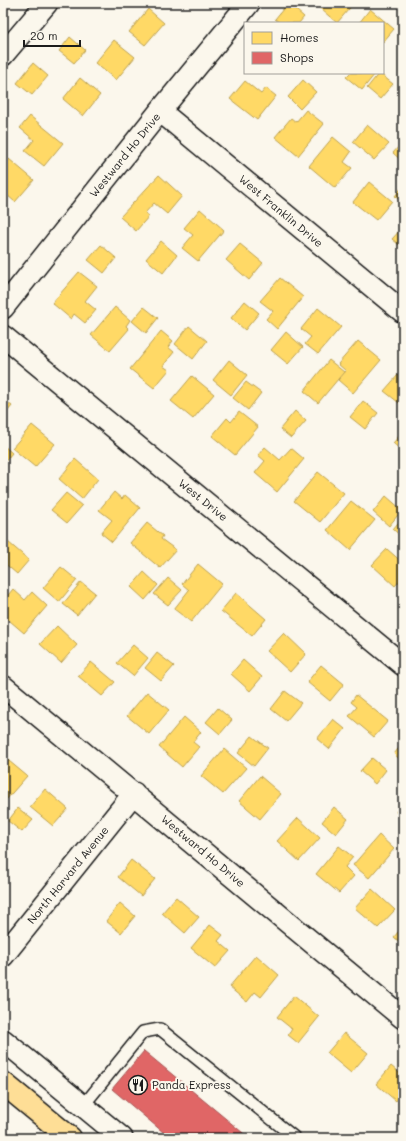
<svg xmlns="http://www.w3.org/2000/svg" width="406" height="1141" font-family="Mali,sans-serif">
	<rect width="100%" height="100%" fill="#fbf7ec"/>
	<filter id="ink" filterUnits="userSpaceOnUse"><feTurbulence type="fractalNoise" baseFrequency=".025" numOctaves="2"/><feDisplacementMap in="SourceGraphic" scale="8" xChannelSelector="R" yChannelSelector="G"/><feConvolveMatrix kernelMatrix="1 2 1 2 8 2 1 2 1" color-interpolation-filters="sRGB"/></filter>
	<g filter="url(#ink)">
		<!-- homes -->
		<path fill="#ffd966" stroke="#bba050" d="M288,3L304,17L299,23H280L275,19Z
			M314,3H354L337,23Z
			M148,9L164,23L145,45L129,32Z
			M370,9L394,29L383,42V23H359Z
			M70,37L85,50L74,63L59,51Z
			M114,40L135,57L116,80L95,63Z
			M33,63L48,76L32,95L17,83Z
			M350,73H373L375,74L362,90L346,77Z
			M379,73L393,84L380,99L367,88Z
			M80,78L100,95L83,116L63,99Z
			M303,80L316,92L300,109L288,97Z
			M245,81L261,94L266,88L276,96L257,120L230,99Z
			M306,110L324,124L298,156L275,137L291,118L296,122Z
			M30,116L63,143L44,166L25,151L34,140L20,128Z
			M367,125L389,144L374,160L353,142Z
			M333,137L351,152L344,162L352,168L335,188L309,166Z
			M401,144L403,146V162L393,153Z
			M9,159L34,180L15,202L7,195L3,200V167Z
			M159,175L182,196L167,214L154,203L145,213L149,216L136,231L120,217Z
			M369,182L392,201L376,220L353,202Z
			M403,186V203L395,196Z
			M200,209L224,230L198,261L182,248L193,235L184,228Z
			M403,227V248L392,239Z
			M161,241L177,255L163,273L146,259Z
			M240,244L263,263L249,280L226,260Z
			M101,245L116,258L104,273L88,260Z
			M79,272L97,286L85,301L96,310L85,323L74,314L71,319L52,303Z
			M280,278L303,297L277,329L266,319L273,311L260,301Z
			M245,301L259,313L245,330L231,318Z
			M115,307L130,320L126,326L129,329L110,351L91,335Z
			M144,307L158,318L146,333L132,321Z
			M318,308L341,327L318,354L305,344L311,337L301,329Z
			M189,326L207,341L193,359L175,344Z
			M161,331L173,341L168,347L174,352L163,366L169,370L154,388L130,369Z
			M286,332L303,347L288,364L271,350Z
			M358,341L381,360L353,393L338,380L346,371L338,364Z
			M229,360L247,375L231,395L213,380Z
			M329,360L344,372L318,403L304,391Z
			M398,375L403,379V406L384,391Z
			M192,376L214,394L193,419L171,401Z
			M246,382L261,393L248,410L233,398Z
			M3,399L12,406L3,417Z
			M363,401L378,413L365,429L350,417Z
			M295,411L306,421L291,438L280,429Z
			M239,412L258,427L235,455L212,436L227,418L231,422Z
			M32,425L55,444L35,467L12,448Z
			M403,432V452L393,443Z
			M3,445L12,453L3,464Z
			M265,447L280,460L291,448L304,459L277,492L255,473L265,461L258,455Z
			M75,459L98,479L82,499L59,479Z
			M318,472L344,493L320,522L294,501Z
			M114,492L122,499L125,495L140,508L112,542L101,533L112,520L99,510Z
			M66,493L82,506L67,523L51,510Z
			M386,496L402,510L389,526L373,512Z
			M351,501L375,520L350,550L327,530Z
			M403,517V538L393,529Z
			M147,523L163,536L161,539L176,550L160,568L130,543Z
			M8,542L29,560L17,574L3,562V548Z
			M387,549L403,563V577L395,586L372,565Z
			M198,564L222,584L191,622L174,609L189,590L182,584Z
			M61,567L77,580L59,602L43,588Z
			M144,572L158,585L145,600L131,587Z
			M168,578L182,590L168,605L154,594Z
			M81,582L95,593L77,615L63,604Z
			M13,589L25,600L32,592L47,606L24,633L3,615V601Z
			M236,593L266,619L252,636L221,611Z
			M57,626L77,645L61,663L40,644Z
			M284,633L306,654L290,672L267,651Z
			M133,645L148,658L133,676L117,663Z
			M157,653L174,666L161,681L145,668Z
			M243,660L262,677L250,691L231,674Z
			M91,662L115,682L102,696L78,676Z
			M321,665L344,684L330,701L307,682Z
			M285,691L301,703L286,721L271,709Z
			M147,692L169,710L149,734L127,716Z
			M356,695L388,721L374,737L349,716L357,707L351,702Z
			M218,708L232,720L220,734L206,722Z
			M184,717L201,732L193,742L199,747L182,767L159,747Z
			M333,719L345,729L329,749L317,739Z
			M252,736L268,748L254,766L238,753Z
			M403,743V762L394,754Z
			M224,749L246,768L223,794L201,776Z
			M3,756L27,776L5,801L3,799Z
			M372,758L386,770L375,784L360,771Z
			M260,776L281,794L260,819L239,801Z
			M45,789L68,809L53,826L30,807Z
			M403,803V818L396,812Z
			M334,807L348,819L336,834L322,822Z
			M18,808L33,820L22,832L8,821Z
			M298,818L320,838L299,861L277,841Z
			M379,835L394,849L369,878L353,865Z
			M339,846L353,857L345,867L354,876L339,893L316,874Z
			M131,860L155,879L141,896L118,877Z
			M372,889L395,910L378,928L355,908Z
			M176,897L199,917L185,933L162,913Z
			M120,903L135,916L121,933L106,921Z
			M210,925L223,935L218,941L230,951L215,968L191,948Z
			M403,926V945L394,937Z
			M256,955L279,975L261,997L255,992L247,1002L229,987Z
			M294,996L319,1017L298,1043L288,1035L292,1029L277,1017Z
			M344,1033L368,1053L351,1073L327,1053Z
			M391,1066L403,1076V1092L396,1101L376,1084Z"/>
		<!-- shops -->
		<path fill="#e06666" stroke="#a55050" d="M144,1051L249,1138H170L112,1089Z"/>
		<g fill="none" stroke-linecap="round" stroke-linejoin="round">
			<!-- service casing -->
			<g stroke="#1c1c1c" stroke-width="14">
				<path id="service" d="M83,1106L143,1032L160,1029L295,1138"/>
			</g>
			<!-- minor casing -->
			<g stroke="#1c1c1c" stroke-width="24">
				<path id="minor" d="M3,55L47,3
					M160,111L403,312
					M3,308L160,111L249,3
					M3,336L403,665
					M3,686L403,1018
					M3,956L134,793
					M3,1040L122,1138"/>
			</g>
			<!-- primary casing -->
			<g stroke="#1c1c1c" stroke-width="25">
				<path id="primary" d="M3,1083L70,1138"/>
			</g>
			<!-- service -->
			<use href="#service" stroke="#fbf7ec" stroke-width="11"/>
			<!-- minor -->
			<use href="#minor" stroke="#fbf7ec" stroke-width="21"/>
			<!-- primary -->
			<use href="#primary" stroke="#fede96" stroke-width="22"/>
		</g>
	</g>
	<!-- icons -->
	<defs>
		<g id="restaurant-ring" transform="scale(1)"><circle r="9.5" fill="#fbf7ec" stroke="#1c1c1c" stroke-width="1.5"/><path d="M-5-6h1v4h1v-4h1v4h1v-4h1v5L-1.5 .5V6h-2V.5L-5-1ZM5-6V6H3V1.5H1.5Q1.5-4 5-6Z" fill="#1c1c1c"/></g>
	</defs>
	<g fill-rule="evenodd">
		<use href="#restaurant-ring" x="138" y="1085"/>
	</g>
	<g text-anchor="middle" stroke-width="4" stroke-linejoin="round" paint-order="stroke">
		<!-- street labels -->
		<g font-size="11" fill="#1c1c1c" stroke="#fbf7ec">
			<text transform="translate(125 155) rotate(-51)" y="4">Westward Ho Drive</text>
			<text transform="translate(281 211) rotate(40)" y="4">West Franklin Drive</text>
			<text transform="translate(203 500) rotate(39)" y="4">West Drive</text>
			<text transform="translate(203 851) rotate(40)" y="4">Westward Ho Drive</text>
			<text transform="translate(68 875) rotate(-51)" y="4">North Harvard Avenue</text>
		</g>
		<!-- poi labels -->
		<g font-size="11" fill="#1c1c1c" stroke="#fbf7ec" text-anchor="start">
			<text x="152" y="1089">Panda Express</text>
		</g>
	</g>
	<!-- margin -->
	<rect width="406" height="1141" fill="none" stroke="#fbf7ec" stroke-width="16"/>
	<rect x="8" y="8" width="390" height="1125" fill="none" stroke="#1c1c1c" stroke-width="1.5" filter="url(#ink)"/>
	<!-- legend -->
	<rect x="244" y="22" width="140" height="52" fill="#fbf7ec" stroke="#a29f99"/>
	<rect x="252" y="32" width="20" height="12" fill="#ffd966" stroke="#a29f99"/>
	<text x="280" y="42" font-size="12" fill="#1c1c1c">Homes</text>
	<rect x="252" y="52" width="20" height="12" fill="#e06666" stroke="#a29f99"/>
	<text x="280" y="62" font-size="12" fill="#1c1c1c">Shops</text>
	<!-- scale -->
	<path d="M24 40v6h56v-6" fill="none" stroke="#1c1c1c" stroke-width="2"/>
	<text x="30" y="40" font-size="12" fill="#1c1c1c" stroke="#fbf7ec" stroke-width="3" paint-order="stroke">20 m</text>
</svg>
